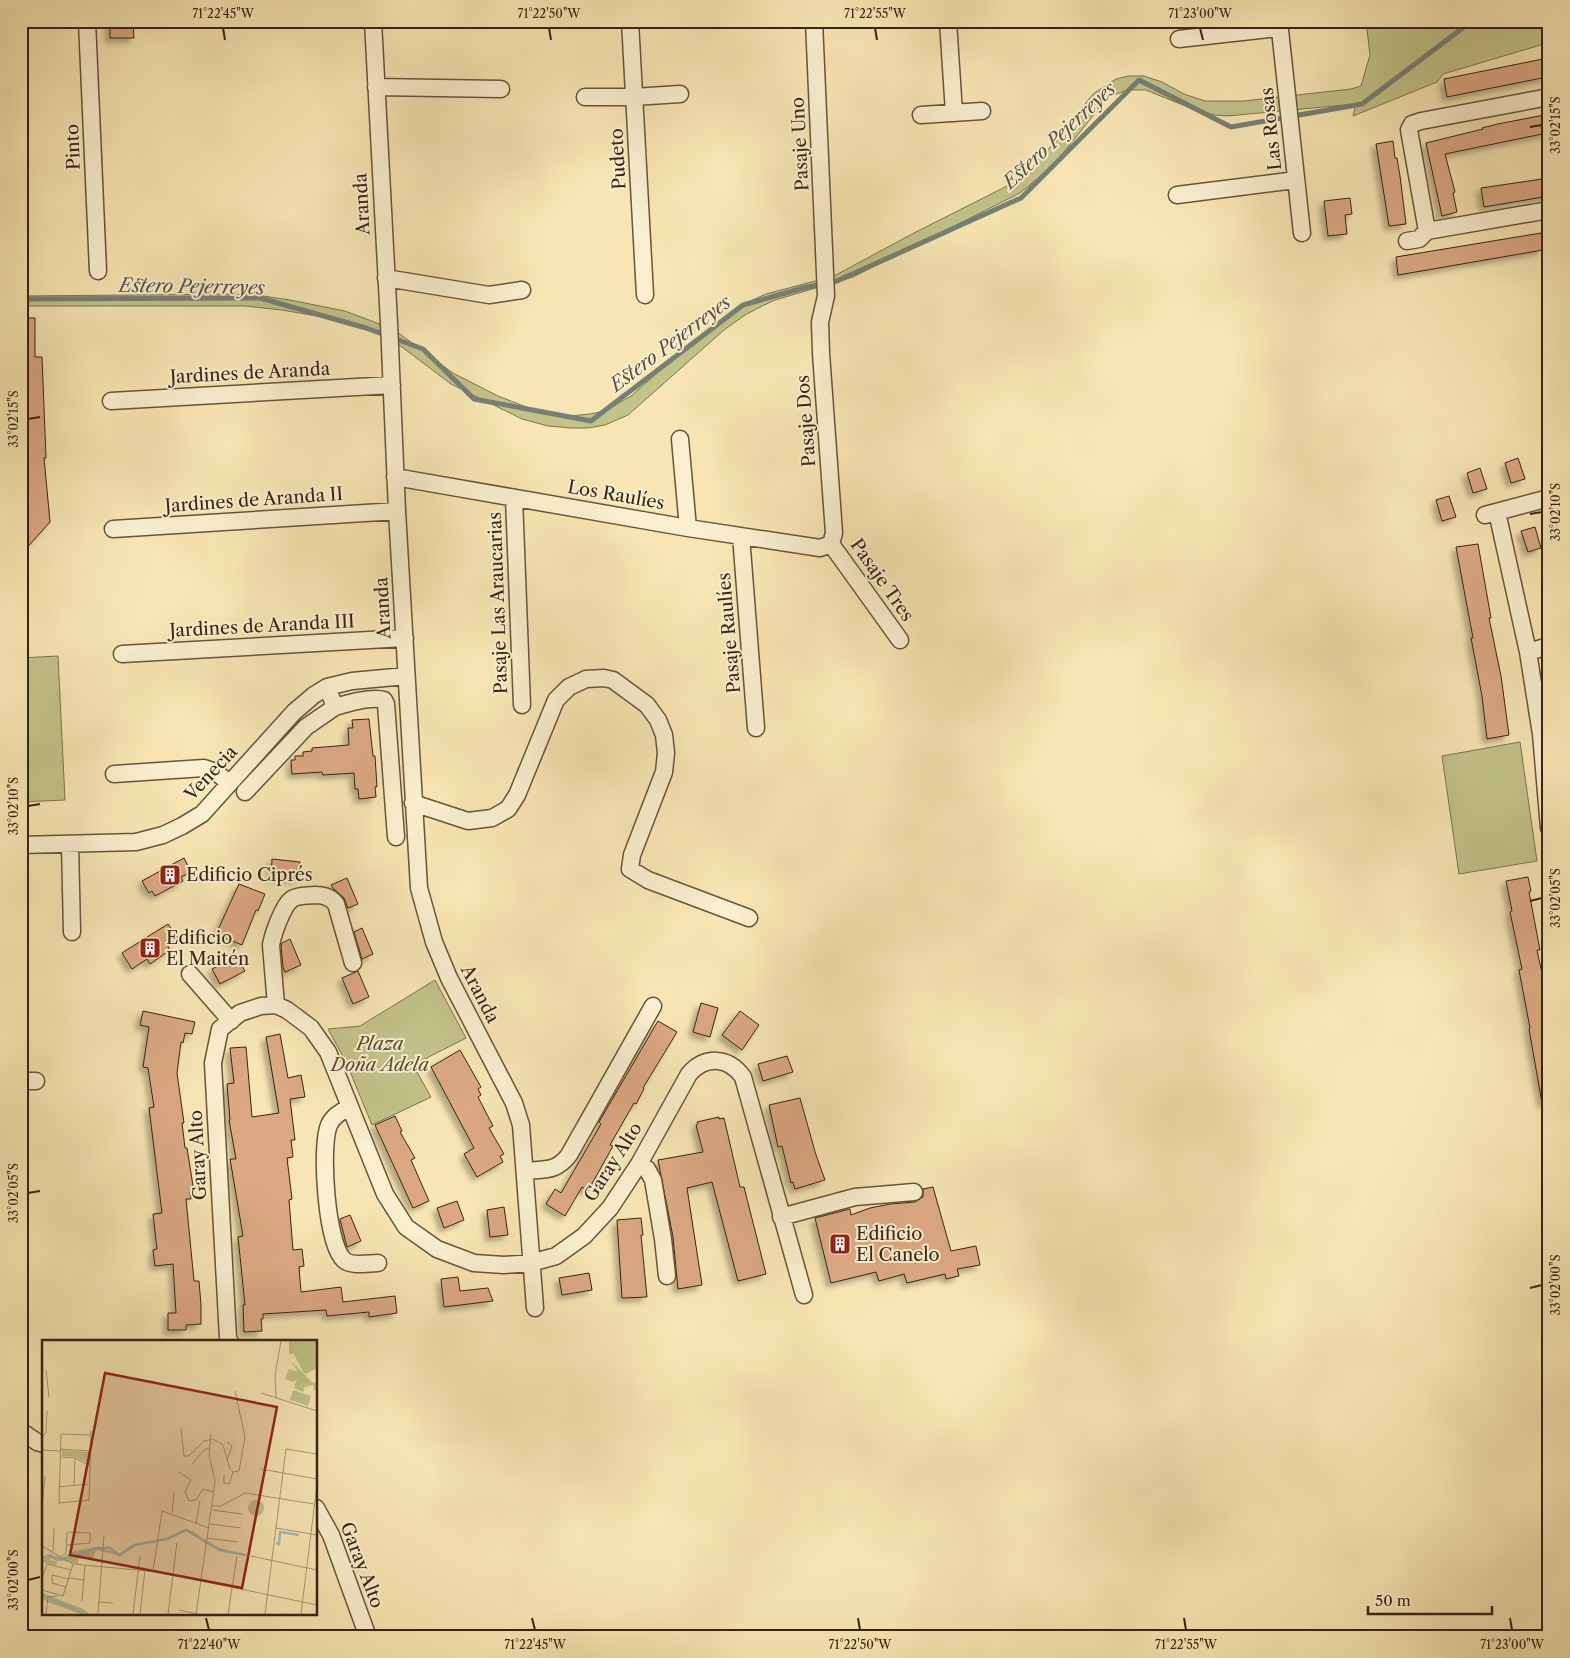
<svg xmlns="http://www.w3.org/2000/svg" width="1570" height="1658" font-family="'Libre Caslon Text',serif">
	<defs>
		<filter id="shadow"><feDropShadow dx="-4.5" dy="4.5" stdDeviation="2.5" flood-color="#0004"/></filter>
	</defs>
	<rect width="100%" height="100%" fill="#f7e6b3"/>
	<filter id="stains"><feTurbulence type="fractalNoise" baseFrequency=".004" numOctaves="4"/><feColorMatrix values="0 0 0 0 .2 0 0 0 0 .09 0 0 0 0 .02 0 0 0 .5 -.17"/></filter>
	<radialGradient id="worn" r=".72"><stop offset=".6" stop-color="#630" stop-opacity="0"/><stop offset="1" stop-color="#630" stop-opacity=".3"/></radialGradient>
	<!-- green -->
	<path fill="#c2c389" stroke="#7c744e" d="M1366,21H1540L1544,44L1443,74L1437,82L1353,116L1356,104L1227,116L1215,115L1200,112L1146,90H1128L1108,97L1060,157L1049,169L1020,193L853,277L775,300L762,306L745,315L724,330L628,415L605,425L588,428H571L548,426L522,419L451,384L390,338L370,329L334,319L282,310L245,306H21V296L249,294L290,300L345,311L393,329L453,373L498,396L534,410L552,414L570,416L590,414L605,411L631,396L693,341L748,302L766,294L834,276L912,234L1005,187L1033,165L1056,141L1093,94L1116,79L1128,76H1144L1162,82L1184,94L1205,101H1244L1351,89L1361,86L1370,55Z
		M58,656L65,800L21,802V658Z
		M1520,742L1537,861L1459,874L1442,756Z
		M435,980L466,1038L413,1065L431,1097L372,1125L347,1064L328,1029L360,1026Z"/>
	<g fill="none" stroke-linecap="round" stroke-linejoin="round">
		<!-- stream -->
		<path stroke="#778076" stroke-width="5" d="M21,299L260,298L366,328L423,349L474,399L591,421L743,305L803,288L837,281L1021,198L1139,80L1231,127L1362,104L1472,21"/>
	</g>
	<!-- building -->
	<path fill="#dba882" stroke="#372412" filter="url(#shadow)" d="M110,21H133L134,38H110Z
		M1543,59L1547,77L1447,97L1444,79Z
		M1544,115L1547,133L1445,154L1455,192L1453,193L1457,212L1442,216L1426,143L1483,129L1482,128L1498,124Z
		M1393,141L1395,158H1397L1400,176L1406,224L1389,226L1376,144Z
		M1549,178V196L1484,207L1481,188Z
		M1350,198L1352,214L1345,215L1347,234L1328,236L1324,201Z
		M1541,233L1543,250L1398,275L1396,257Z
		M21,318H35V357H42L46,458H44L50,522L21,554Z
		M1518,458L1525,479L1511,483L1505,463Z
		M1480,468L1487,489L1473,493L1467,473Z
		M1449,496L1456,517L1442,521L1436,500Z
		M1535,527L1541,548L1528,552L1521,531Z
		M1478,544L1491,618H1489L1501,676L1509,735L1487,739L1482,696L1471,638H1473L1456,547Z
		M369,719L373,756H375L377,787H375L376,797L359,799L358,789H355L354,773L323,775L322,772L292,774L291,760H295V756H303V752L312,751V748L349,745L348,728H353L352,720Z
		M184,858L191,872L181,877L183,881L155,896L152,891L149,893L142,881Z
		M272,859L300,862L298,879L271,877Z
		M1528,877L1531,891L1529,892L1540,950H1537L1549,1006V1102L1542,1103L1529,1029L1530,1028L1519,970L1522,969L1510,912L1512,911L1506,881Z
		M347,878L358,904L348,908L344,898L333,888L331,885Z
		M239,884L265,894L258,911L256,910L242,945L216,934Z
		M168,924L178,938L167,945L170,950L150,964L147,959L132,969L122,953Z
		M362,928L373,954L362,959L354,932Z
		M290,939L301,965L285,972L283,967L281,946L282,943Z
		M236,956L245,971L220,984L212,969Z
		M358,971L369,997L353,1004L342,978Z
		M701,1003L718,1008L710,1037L693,1032Z
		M143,1011L195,1022L192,1034L185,1033L183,1043L181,1042L177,1073L184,1123H182L185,1148H187L194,1192H190L191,1199H186L194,1281H199L201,1305V1324L186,1325V1330H168V1313H176L173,1264L155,1266L153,1250L157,1249L153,1214L162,1213L149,1108L154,1107L148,1068L143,1067L149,1027L140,1025Z
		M740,1011L759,1025L742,1050L722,1035Z
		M658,1021L677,1032L643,1088L644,1089L636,1104L634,1103L610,1145L613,1146L588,1191L582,1187L565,1216L546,1204L555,1189L561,1193L601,1124L599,1122Z
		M280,1034L288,1078L301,1075L305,1097L290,1099L295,1140H291L293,1157L287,1158L292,1199L289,1200L293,1250L302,1249L304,1266L299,1267L301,1292L341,1287L343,1302L395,1296L397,1313L369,1317V1312L327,1316L326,1310L263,1314V1319H261L262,1331L244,1332L243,1305H245L238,1237L243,1236L230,1159H236L229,1120H230L227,1084L234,1083L230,1048L246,1047L252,1117L279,1113L266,1037Z
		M460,1050L481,1087L478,1089L481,1095L478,1097L493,1126L489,1128L504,1154L500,1156L503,1162L477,1177L464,1154L474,1148L431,1067Z
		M787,1056L793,1072L763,1081L758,1064Z
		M800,1098L816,1155L825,1180L795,1189L793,1182L791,1183L782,1146L778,1147L769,1105Z
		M395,1116L402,1131L400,1132L415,1158L411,1160L429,1201L413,1208L375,1125Z
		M719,1117V1119L724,1118L740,1187H744L766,1274L738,1281L712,1182L687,1188L702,1285L678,1289L673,1237L658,1160L703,1152L696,1125L698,1124L697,1122Z
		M933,1187L951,1251L976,1246L980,1265L957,1269L959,1276L946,1279L945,1274L907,1283L904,1274L879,1281L876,1272L831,1283L815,1218L850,1209L851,1215L870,1208L890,1204L915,1202L923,1197V1189Z
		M457,1201L464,1220L444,1228L437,1208Z
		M504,1207L508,1235L490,1237L487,1210Z
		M350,1215L361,1241L347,1247L340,1219Z
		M641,1218L643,1235H641L647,1297L622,1298L617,1220Z
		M589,1273L592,1290L562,1295L559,1278Z
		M458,1277L460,1291L488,1288L493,1301L444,1307L441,1279Z"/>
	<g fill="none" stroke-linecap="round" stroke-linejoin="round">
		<!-- minor casing -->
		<g stroke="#67543a" stroke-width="19">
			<path id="minor" d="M87,21L98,271
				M373,21L389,323L397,511L419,888L434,942L449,978L514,1103L521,1125L535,1308
				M630,21L645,295
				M814,21L826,296L820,322L821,353L834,533L831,544
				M948,21L954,113
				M1279,21L1302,233
				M1179,39L1279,28
				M376,87L501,89
				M585,97H634L680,94
				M1549,97L1421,121L1412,124L1409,130L1427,231L1549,210
				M921,115L982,111
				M1177,195L1296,180
				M1407,241L1419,239L1427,231
				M386,278L489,295L522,290
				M111,401L392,385
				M680,439L688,528
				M395,477L688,528L820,548L831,544
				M514,498L522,705
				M1497,512L1528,652L1541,734L1549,828
				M1485,515L1549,498
				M113,529L397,511
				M741,536L756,728
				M831,544L900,640
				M1528,652L1549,646
				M122,654L405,638
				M335,707C348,703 372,696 384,700L386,704L396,837
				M114,774L204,768L216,772L229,783
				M245,792L306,727L335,707L331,697
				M413,803L468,821L492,818L508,809L517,795L556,700L569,687L586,679L604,678L613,680L647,705L658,720L664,735L666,753L664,772L632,855L630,869L648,880L749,918
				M70,844L72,932
				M21,845L136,842L163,835L182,826L202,814L294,712L314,695L327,687L352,681L406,676
				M190,974L231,1021
				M276,1005L271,945C273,934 283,905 292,899C298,895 308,896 315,895C324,895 331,897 336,904L353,963
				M21,1081H36
				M349,1107C341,1112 333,1116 329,1125C320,1146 326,1244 344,1260C352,1267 368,1263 378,1263
				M639,1164L647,1169L653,1180L663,1239L667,1276
				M525,1171C545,1169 556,1172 569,1155L653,1006
				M781,1217L855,1197L914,1192
				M230,1342L228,1338L213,1063L220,1029L240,1013L261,1006L276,1005L287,1010L311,1028L328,1052L385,1194L406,1227L437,1249L474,1263L504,1265L531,1263L556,1256L584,1236L610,1208L639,1164L689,1074C705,1056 728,1056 743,1077L804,1295
				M21,1431L37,1442L44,1444
				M316,1508L331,1535L368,1637"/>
		</g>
		<!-- minor -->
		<use href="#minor" stroke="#faefce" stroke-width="16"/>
	</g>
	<!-- ticks -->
	<path fill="none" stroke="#372412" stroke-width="2" d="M223,28L225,40M549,28L551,40M875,28L877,40M1200,28L1203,40M1530,127L1542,125M28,419L40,417M1530,514L1542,512M28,806L40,804M1530,901L1542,898M28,1193L40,1191M1530,1288L1542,1285M28,1580L40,1577M206,1618L209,1630M532,1618L535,1630M858,1618L860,1630M1184,1618L1186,1630M1510,1618L1512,1630"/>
	<!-- icons -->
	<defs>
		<g id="building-square" transform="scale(1.125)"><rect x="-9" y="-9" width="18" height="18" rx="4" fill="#8f2418" stroke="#faefce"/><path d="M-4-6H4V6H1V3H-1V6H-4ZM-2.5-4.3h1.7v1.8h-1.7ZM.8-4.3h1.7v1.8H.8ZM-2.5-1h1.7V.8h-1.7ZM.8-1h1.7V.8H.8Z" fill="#fff"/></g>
	</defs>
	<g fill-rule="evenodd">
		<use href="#building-square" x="170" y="875"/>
		<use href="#building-square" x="150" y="948"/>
		<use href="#building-square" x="840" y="1244"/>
	</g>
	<g text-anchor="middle" stroke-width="4" stroke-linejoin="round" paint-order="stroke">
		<!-- street labels -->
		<g font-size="18" fill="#372412" stroke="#faefce">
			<text transform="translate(1271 129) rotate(-96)" y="6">Las Rosas</text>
			<text transform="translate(800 144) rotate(-93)" y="6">Pasaje Uno</text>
			<text transform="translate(73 147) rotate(-92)" y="6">Pinto</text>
			<text transform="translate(618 159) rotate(-93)" y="6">Pudeto</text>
			<text transform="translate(362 204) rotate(-93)" y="6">Aranda</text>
			<text transform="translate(250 373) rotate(-3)" y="6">Jardines de Aranda</text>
			<text transform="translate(806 421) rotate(-94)" y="6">Pasaje Dos</text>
			<text transform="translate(616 495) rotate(10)" y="6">Los Raulíes</text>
			<text transform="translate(254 500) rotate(-4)" y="6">Jardines de Aranda II</text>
			<text transform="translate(882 580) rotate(55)" y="6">Pasaje Tres</text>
			<text transform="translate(498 603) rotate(-92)" y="6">Pasaje Las Araucarias</text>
			<text transform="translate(383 608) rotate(-93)" y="6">Aranda</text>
			<text transform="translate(262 626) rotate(-3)" y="6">Jardines de Aranda III</text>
			<text transform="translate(729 633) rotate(-95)" y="6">Pasaje Raulíes</text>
			<text transform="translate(211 773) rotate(-47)" y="6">Venecia</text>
			<text transform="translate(480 994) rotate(63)" y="6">Aranda</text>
			<text transform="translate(198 1155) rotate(-93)" y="6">Garay Alto</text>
			<text transform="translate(613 1162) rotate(-57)" y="6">Garay Alto</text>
			<text transform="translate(362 1565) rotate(69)" y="6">Garay Alto</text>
		</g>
		<!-- poi labels -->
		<g font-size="18" fill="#372412" stroke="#faefce" text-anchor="start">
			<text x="186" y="881">Edificio Ciprés</text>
			<text x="166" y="944">Edificio<tspan x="166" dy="21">El Maitén</tspan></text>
			<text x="856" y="1240">Edificio<tspan x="856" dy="21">El Canelo</tspan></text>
		</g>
		<!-- park labels -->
		<g font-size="18" font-style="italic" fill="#5a4c30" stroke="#faefce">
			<text x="380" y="1050">Plaza<tspan x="380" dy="21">Doña Adela</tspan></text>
		</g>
		<!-- water labels -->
		<g font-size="19" font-style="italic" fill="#575244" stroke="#faefce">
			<text transform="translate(1059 135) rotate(-43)" y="7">Estero Pejerreyes</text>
			<text transform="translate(192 286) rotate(1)" y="7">Estero Pejerreyes</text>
			<text transform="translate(670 343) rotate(-37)" y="7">Estero Pejerreyes</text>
		</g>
	</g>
	<!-- overview -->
	<g transform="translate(42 1340)">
		<rect width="275" height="275" fill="#f7e6b3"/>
		<path d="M247,1H275V28L264,34L261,32L252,14H247ZM249,21L271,43L275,42V50L272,51L271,45L263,47L264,42L261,52L252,48L255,39L252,42L243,39L247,29L256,32ZM251,50L269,56L266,66L248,60ZM20,110L48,112L47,124L34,117L20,116ZM206 168a8 8 0 1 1 16 0a8 8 0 1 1-16 0ZM142,189L151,191L170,206L205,216L174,209L142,190L124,199L94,206L79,216L54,210L51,218H37L36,224L8,218L7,220L15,222L14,225L0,222V216H17L20,218L32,211L54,207L80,214L92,205L125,198ZM0,253L41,269L48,274H38L8,263L0,259Z" fill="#c2c389"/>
		<path fill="none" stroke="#a2bdb8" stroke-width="2.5" d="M234,203L237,204L238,192L257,195M0,218L9,215L15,220L35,216L53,208H68L77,215L92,205L125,199L144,190L178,210L204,215M0,255L43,274"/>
		<path fill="none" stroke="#aa9873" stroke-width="1" d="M4,30L7,57M219,53L275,71M234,58L233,36L239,1M139,89L142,116H147L162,101L171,99L181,105L188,129L191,132L197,131L203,97L193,51M0,97L4,93L5,71M18,109L48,111M0,110L18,111M19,117L33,118L48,126M185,120L190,106L185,102M150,124L163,109H167M219,129L275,139M137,132L149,140L143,152L147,161L154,160L161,149L172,152M182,135V143L187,144L191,132M32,145L33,118M16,147L46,144M47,160L49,91M17,163L48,160M17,164L19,94L49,95M170,166H179L203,153L272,164M0,168L3,136M170,170L200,174M120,171L167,188M130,173L132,152M154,183L158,160M168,184L199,188M234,188L275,195M165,198L196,202M25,205L48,203V193L26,192M0,206L31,224L117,232L275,265M11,211L12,188M20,216L24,213L25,192M209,216L275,230M111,231L120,171M0,238L5,224L29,230M27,238L42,240M24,247L10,243V235L27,239M0,250L21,256L31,224M40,261L43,226M56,262L71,263M137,270L156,274M4,274L6,257L16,256M56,274L62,195M91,274L98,216M98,274L103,230M126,274L135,202M154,274L173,142L167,114L169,94M186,274L195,216M223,274L244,109L275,114M259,274L275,145"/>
		<path fill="#8f2418" fill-opacity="0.15" stroke="#8f2418" stroke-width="2.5" d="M63,33L235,67L200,248L28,215Z"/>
		<rect width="275" height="275" fill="none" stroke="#372412" stroke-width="2.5"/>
	</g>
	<!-- margin -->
	<rect width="1570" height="1658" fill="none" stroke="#f7e6b3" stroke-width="55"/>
	<!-- scale -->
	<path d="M1368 1606v8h124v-8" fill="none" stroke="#372412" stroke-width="2.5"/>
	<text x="1375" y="1606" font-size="15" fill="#372412" stroke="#faefce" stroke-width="4" paint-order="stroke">50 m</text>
	<rect x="28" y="28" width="1514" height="1602" fill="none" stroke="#372412" stroke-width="2"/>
	<g font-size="12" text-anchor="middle" fill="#372412">
		<text x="223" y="18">71°22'45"W</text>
		<text x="549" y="18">71°22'50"W</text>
		<text x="875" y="18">71°22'55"W</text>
		<text x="1200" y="18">71°23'00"W</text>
		<text transform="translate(1556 125) rotate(-90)" y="4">33°02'15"S</text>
		<text transform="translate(14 419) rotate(-90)" y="4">33°02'15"S</text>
		<text transform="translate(1556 512) rotate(-90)" y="4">33°02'10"S</text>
		<text transform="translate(14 806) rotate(-90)" y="4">33°02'10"S</text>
		<text transform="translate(1556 898) rotate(-90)" y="4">33°02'05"S</text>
		<text transform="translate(14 1193) rotate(-90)" y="4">33°02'05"S</text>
		<text transform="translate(1556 1285) rotate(-90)" y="4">33°02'00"S</text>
		<text transform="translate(14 1580) rotate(-90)" y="4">33°02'00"S</text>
		<text x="209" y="1649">71°22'40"W</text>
		<text x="535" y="1649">71°22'45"W</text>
		<text x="860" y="1649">71°22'50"W</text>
		<text x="1186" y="1649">71°22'55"W</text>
		<text x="1512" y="1649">71°23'00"W</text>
	</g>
	<rect width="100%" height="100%" filter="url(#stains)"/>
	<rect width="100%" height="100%" fill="url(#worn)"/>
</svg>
